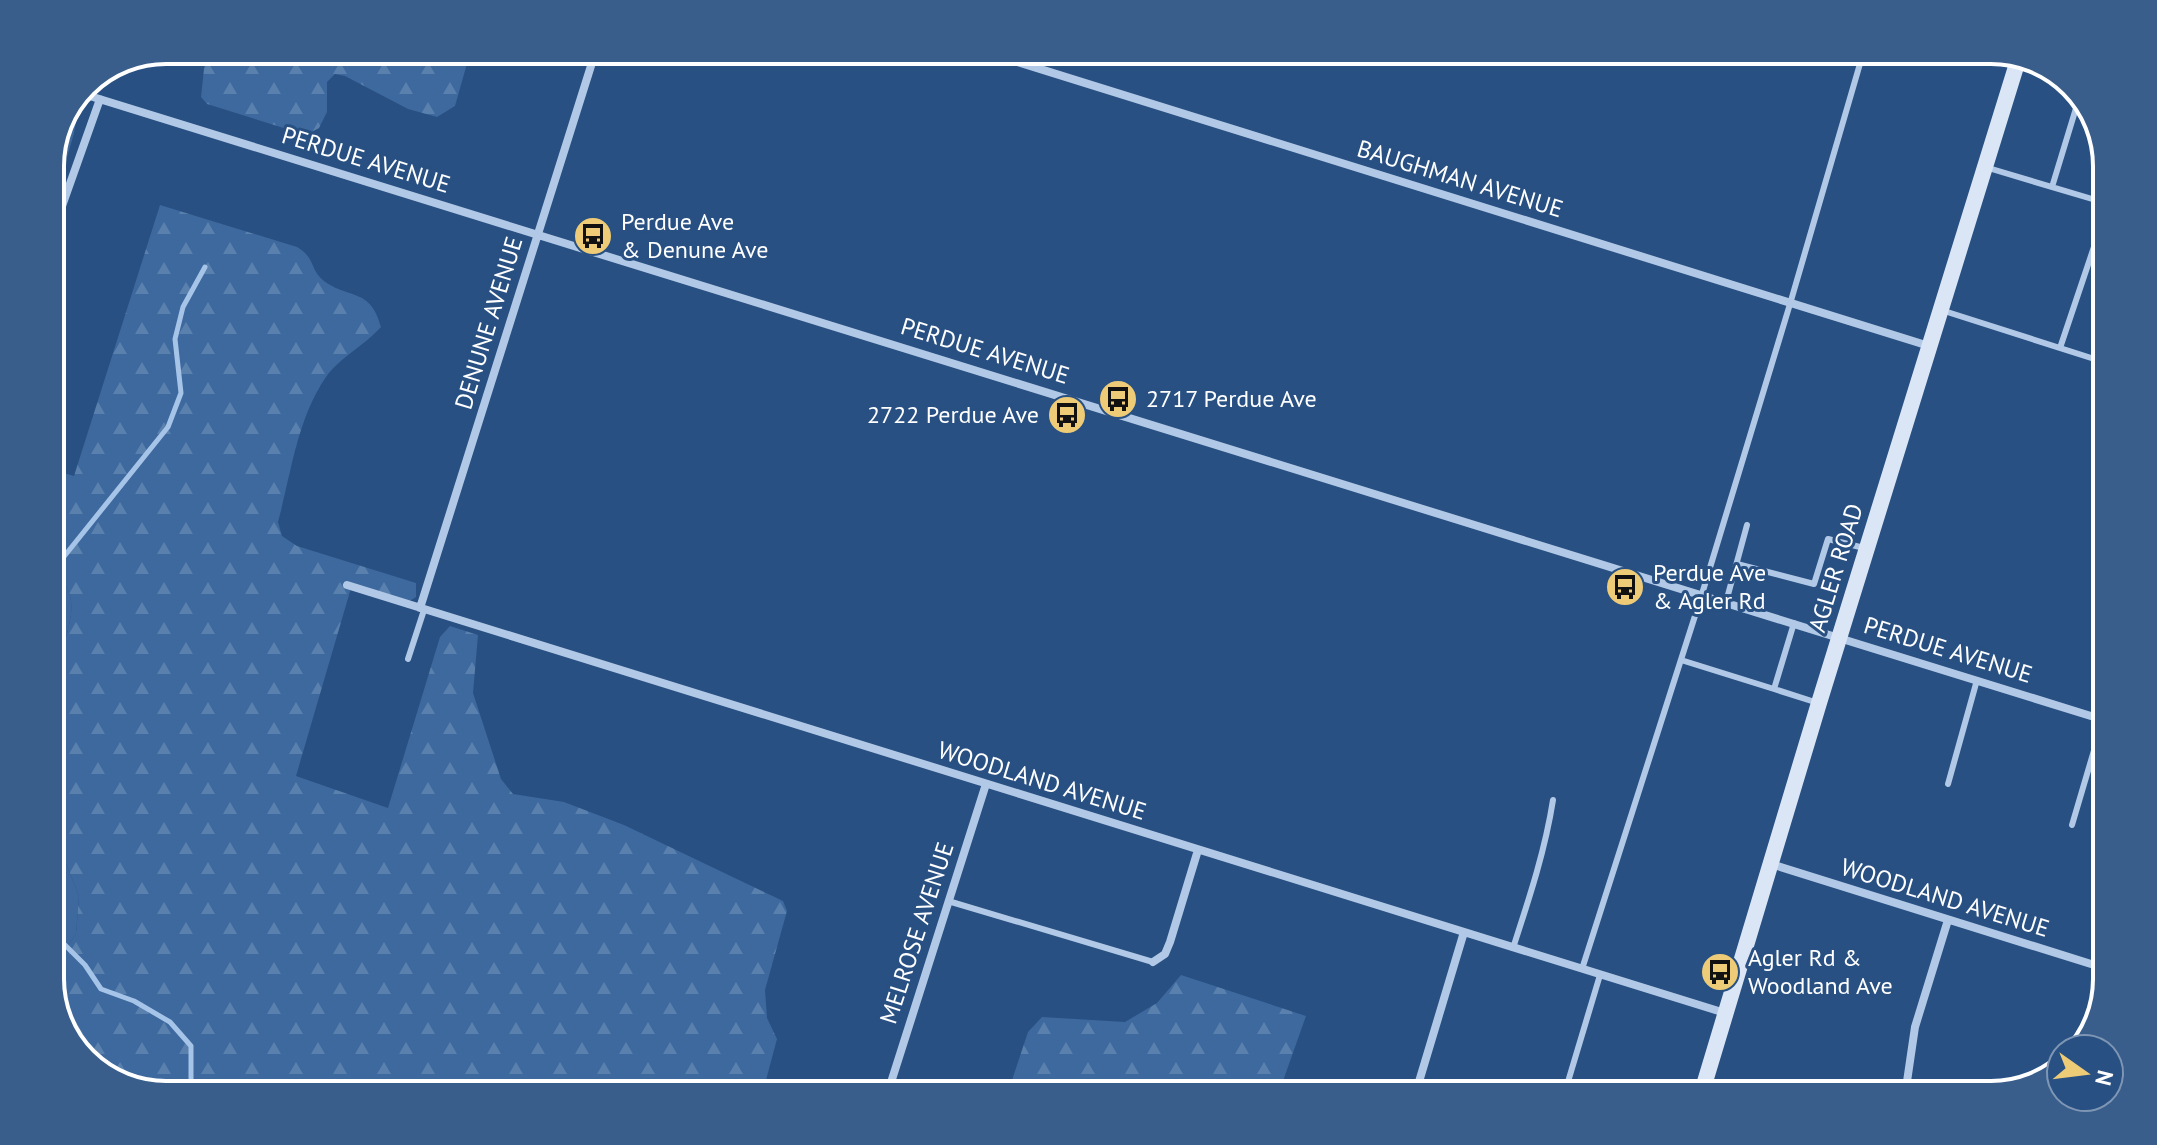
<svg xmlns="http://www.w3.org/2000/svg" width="2157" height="1145" font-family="'PT Sans',sans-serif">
	<defs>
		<pattern id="forest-firs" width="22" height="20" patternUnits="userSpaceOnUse" patternTransform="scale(2)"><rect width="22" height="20" fill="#3d699f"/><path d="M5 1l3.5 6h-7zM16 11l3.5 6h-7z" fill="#5a80ad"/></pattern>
	</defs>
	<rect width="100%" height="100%" fill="#285082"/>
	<!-- grass -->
	<path fill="#3d699f" d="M72,111L76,122L74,133L50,218V159Z
		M50,566C75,593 75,603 66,637C62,651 63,656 50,664Z
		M50,823L79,896L76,934L50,970Z"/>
	<!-- forest -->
	<path fill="url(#forest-firs)" d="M206,50H467L466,67L455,106L437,117L408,109L345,76L335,74L327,82V112L319,128L306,135L207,104L201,97Z
		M160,205L297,247C316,258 309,269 324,281C350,300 370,287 381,327C365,345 338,359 326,377C297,419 291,474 278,522L282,536L297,546L416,583V597L408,602L351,588L296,776L388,808L440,637L450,626L478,635L473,693L501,779L513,794L564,802L624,825L783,901L787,911L765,990L767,1018L777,1039L762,1095H166L114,1083L69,1043L50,987V970L76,934L79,896L50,823V664C63,656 62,651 66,637C75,603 75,593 50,566V469L74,476Z
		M1181,975L1306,1016L1278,1095H1007L1028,1032L1042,1017L1125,1022L1157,1003Z"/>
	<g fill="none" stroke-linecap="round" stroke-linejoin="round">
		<!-- stream -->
		<path stroke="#a6c4e7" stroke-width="5" d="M50,574L168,427L181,393L175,339L183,307L205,267
			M50,930L85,965L101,989L134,1001L170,1022L191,1046V1084L186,1095"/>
		<!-- service -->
		<path stroke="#b1c9e6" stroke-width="6" d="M2021,58L2048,67
			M1985,167L2099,201L2107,173
			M2052,187L2080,95
			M1941,310L2107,363
			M2060,348L2098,235
			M1737,564L1814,584L1828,539L1864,548
			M1726,602L1747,525
			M1794,623L1774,689L1818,703
			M408,659L424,610
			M1681,660L1774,689
			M1948,784L1977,680
			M2072,825L2103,720
			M948,901L1153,962
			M1513,948C1529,899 1545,851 1553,800
			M1582,969L1702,594L1790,304L1864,50
			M1564,1095L1600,975"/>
		<!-- minor -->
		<path stroke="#b1c9e6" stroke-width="8" d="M979,50L1929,346
			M80,93L2107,721
			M50,240L100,99
			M347,585L1725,1013
			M420,608L596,50
			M1771,864L2107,969
			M1153,962L1165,954L1170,942L1198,850
			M887,1095L986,784
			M1415,1095L1464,932
			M1905,1095L1915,1027L1948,920"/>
		<!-- secondary -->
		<path stroke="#dae6f6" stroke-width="16" d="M1701,1095L1819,703L2019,57"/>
	</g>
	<!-- icons -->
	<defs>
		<g id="bus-disc" transform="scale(2)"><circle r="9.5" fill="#eecb77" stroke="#285082"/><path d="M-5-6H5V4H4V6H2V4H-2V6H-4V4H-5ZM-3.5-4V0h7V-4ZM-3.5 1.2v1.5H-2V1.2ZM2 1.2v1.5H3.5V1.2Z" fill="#111"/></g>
	</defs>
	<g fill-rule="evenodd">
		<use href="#bus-disc" x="593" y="236"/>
		<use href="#bus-disc" x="1118" y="399"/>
		<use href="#bus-disc" x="1067" y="415"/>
		<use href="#bus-disc" x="1625" y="587"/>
		<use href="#bus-disc" x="1720" y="972"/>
	</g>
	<g text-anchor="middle" stroke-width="6" stroke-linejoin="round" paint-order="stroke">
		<!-- street labels -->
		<g font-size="24" fill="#fff" stroke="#285082">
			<text transform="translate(366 160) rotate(17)" y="8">PERDUE AVENUE</text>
			<text transform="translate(1460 179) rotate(17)" y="8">BAUGHMAN AVENUE</text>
			<text transform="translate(489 323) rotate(-73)" y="8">DENUNE AVENUE</text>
			<text transform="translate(985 351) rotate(17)" y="8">PERDUE AVENUE</text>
			<text transform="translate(1836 568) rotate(-73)" y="8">AGLER ROAD</text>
			<text transform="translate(1948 650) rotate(17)" y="8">PERDUE AVENUE</text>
			<text transform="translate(1042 781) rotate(17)" y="8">WOODLAND AVENUE</text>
			<text transform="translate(1945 898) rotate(17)" y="8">WOODLAND AVENUE</text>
			<text transform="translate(917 933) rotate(-72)" y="8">MELROSE AVENUE</text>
		</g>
		<!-- poi labels -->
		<g font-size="24" fill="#fff" stroke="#285082" text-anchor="start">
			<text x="621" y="230">Perdue Ave<tspan x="621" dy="28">&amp; Denune Ave</tspan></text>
			<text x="1146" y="407">2717 Perdue Ave</text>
			<text x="1039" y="423" text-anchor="end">2722 Perdue Ave</text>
			<text x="1653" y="581">Perdue Ave<tspan x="1653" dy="28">&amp; Agler Rd</tspan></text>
			<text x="1748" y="966">Agler Rd &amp;<tspan x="1748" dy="28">Woodland Ave</tspan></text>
		</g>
	</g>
	<!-- crop -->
	<path d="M0 0H2157V1145H0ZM166 64H1991A102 102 0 0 1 2093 166V979A102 102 0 0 1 1991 1081H166A102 102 0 0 1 64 979V166A102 102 0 0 1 166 64Z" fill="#395e8c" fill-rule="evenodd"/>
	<path fill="none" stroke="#fff" stroke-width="4" d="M166 64H1991A102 102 0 0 1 2093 166V979A102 102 0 0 1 1991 1081H166A102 102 0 0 1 64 979V166A102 102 0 0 1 166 64Z"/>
	<!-- north arrow -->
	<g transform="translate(2085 1073) rotate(104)"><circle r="38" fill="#285082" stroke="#7e96b4" stroke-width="2"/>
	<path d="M0-6L14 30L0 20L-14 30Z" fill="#eecb77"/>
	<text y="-12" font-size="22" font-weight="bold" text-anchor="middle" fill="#ffffff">N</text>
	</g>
</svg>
